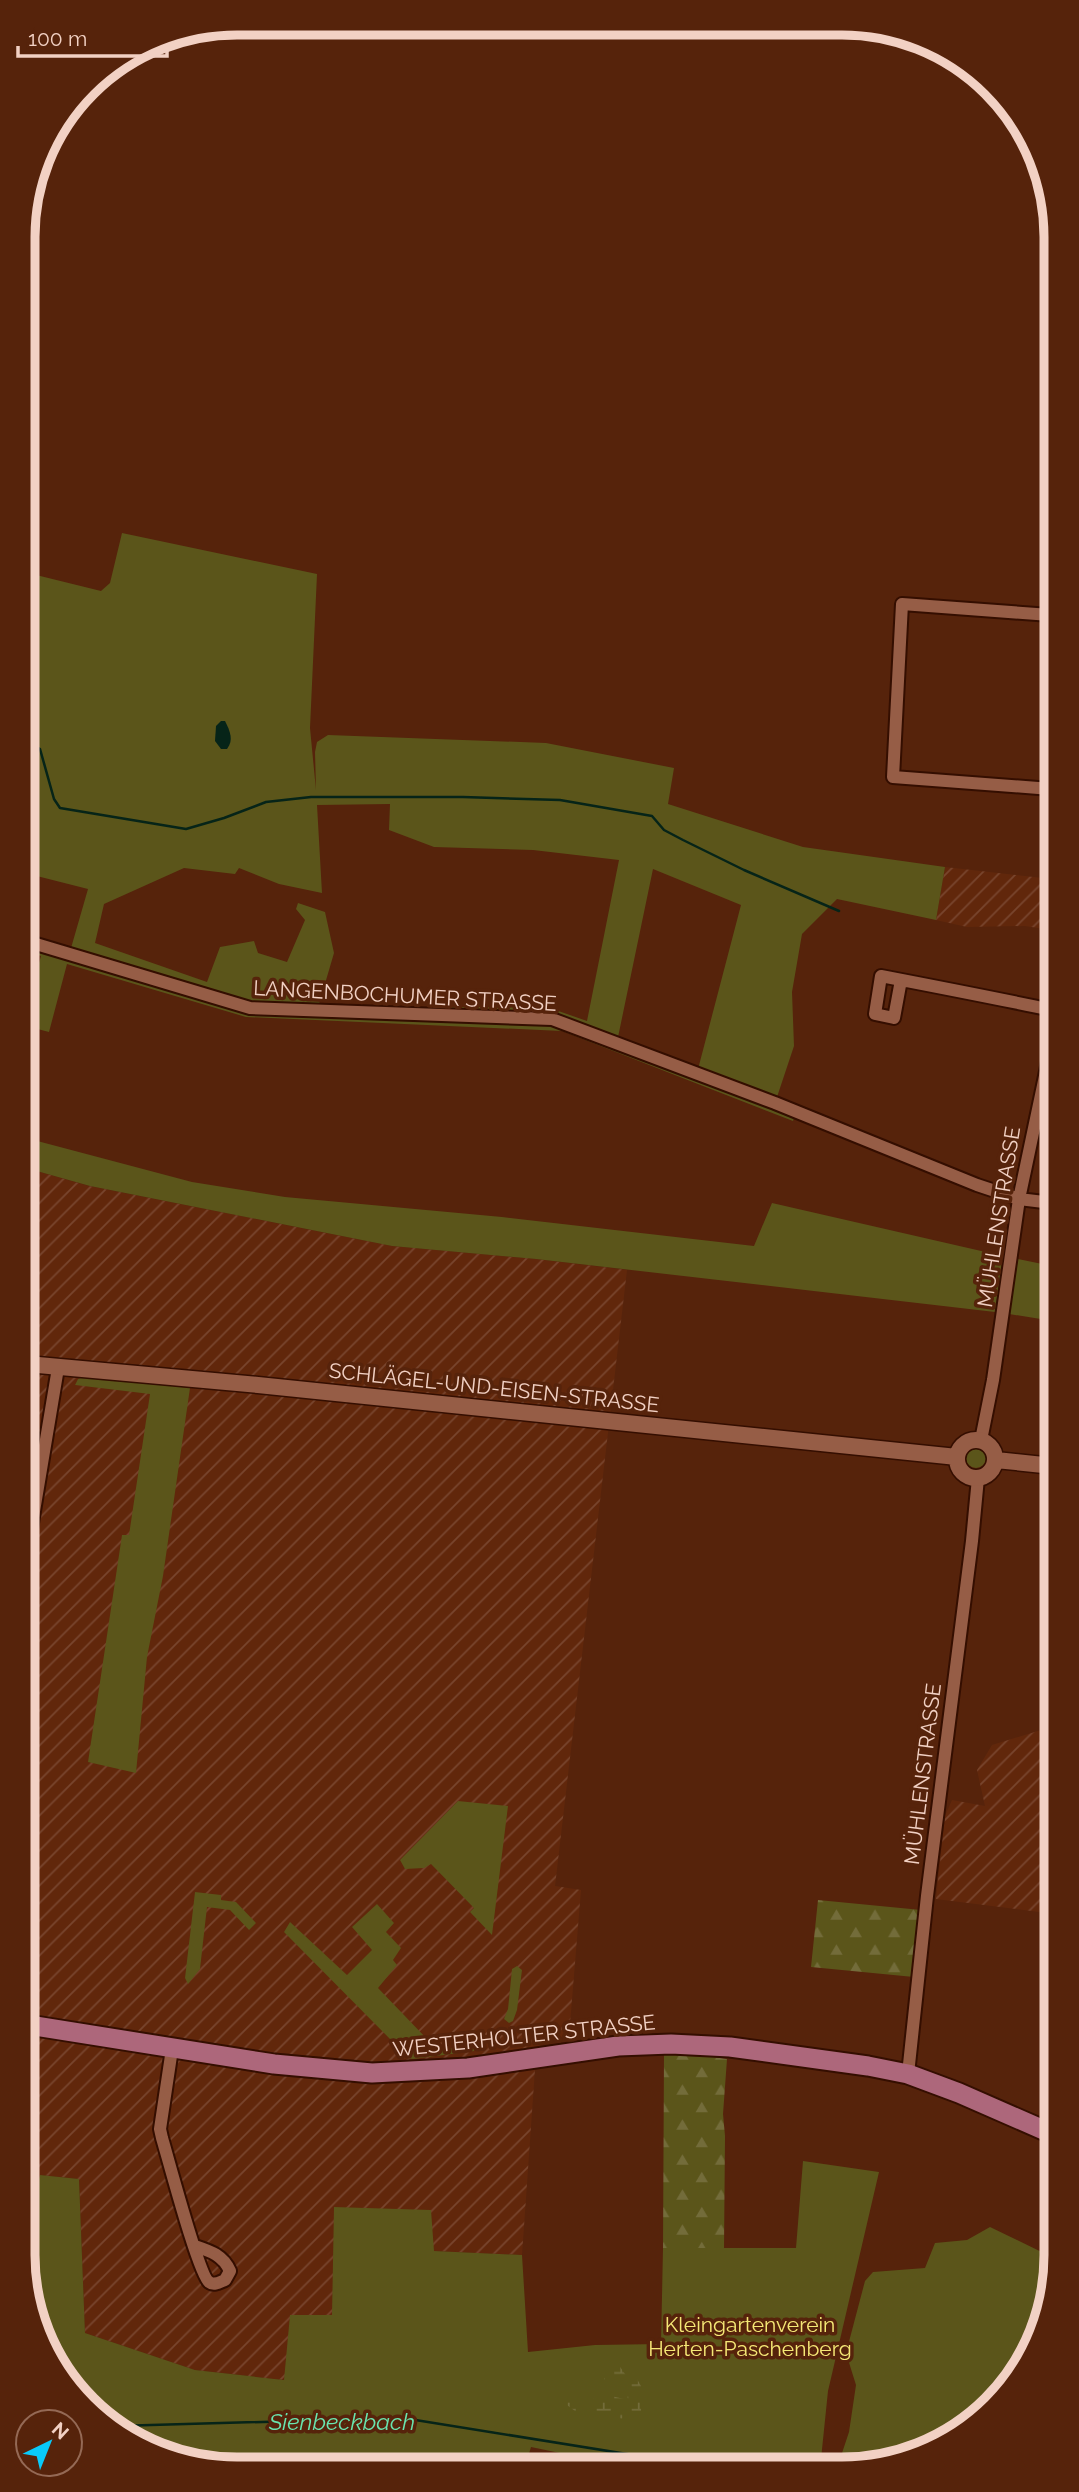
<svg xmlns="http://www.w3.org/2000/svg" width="1079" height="2492" font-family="Raleway,sans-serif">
	<defs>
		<pattern id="industrial-furrows" width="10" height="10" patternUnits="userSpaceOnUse" patternTransform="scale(1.75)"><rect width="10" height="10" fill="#61270b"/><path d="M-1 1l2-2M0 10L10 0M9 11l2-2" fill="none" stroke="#78452d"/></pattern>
		<pattern id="forest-firs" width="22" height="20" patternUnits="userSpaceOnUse" patternTransform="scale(1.75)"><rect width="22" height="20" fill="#5b551a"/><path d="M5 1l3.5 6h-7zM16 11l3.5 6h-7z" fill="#736c3a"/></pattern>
		<pattern id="wetland-marsh" width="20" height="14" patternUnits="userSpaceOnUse" patternTransform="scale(1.75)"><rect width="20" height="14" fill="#5b551a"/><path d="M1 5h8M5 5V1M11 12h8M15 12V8" fill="none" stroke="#736c3a"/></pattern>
	</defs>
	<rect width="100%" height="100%" fill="#56230b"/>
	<!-- industrial -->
	<path fill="url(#industrial-furrows)" d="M945,867L1051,879V930L1025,926L967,927L936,920Z
		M26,1168L89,1186L392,1246L536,1259L627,1270L555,1886L581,1890L569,2036L541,2042L535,2069L522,2255L433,2251L430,2210L332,2316L284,2380L195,2370L85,2333L79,2179L40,2175L30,2215Z
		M1054,1726L1055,1914L936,1899L945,1816L952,1800L985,1806L977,1770L992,1745Z"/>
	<!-- green -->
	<path fill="#5b551a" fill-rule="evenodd" d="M122,533L317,574L310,728L316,790L315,752L317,742L328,735L546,743L674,768L668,804L803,847L945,867L936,920L837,899L802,934L792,992L794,1046L775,1103L796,1112L793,1121L562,1031L246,1017L67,964L49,1032L26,1026V1008L41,956L26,951V941L69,955L88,889L25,873L24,572L101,591L110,583ZM390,804L389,830L434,847L533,850L619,860L587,1021L547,1007H450L448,1017L317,1011L334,953L325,912L298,903L296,909L305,920L287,962L258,953L254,941L220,947L207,982L95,943L104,904L184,868L235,874L239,868L279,884L322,893L317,805ZM653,869L741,905L697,1073L617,1042Z
		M26,1138L192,1182L285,1197L502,1217L754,1246L772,1203L1003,1256L995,1312L536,1259L392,1246L90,1186L26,1168Z
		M1018,1259L1052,1266L1053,1321L1009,1314Z
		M85,1376L190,1388L163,1576L147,1657L136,1773L88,1762L122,1535H129L150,1394L75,1385L78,1379Z
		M966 1458a10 10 0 1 1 20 0a10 10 0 1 1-20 0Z
		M458,1801L508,1806L492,1935L470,1912L474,1908L431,1864L424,1868L405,1869L400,1860Z
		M195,1892L221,1895V1900L236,1902L256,1923L249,1930L230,1910L207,1907L200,1969L188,1984L185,1978Z
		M377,1904L394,1923L386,1932L401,1948L393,1960L397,1965L378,1988L428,2040L390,2039L284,1932L290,1922L347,1975L372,1950L352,1927Z
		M517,1966L522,1970L517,2010L513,2021L509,2023L504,2019L508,2009L512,1969Z
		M473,2045L474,2051L413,2059L407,2058L398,2049L462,2048Z
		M803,2161L879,2172L828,2391L821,2459C768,2454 715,2457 661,2458L657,2463H608L531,2447L526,2464L195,2465L95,2416L59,2374L30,2311V2215L40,2175L79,2179L85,2333L195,2370L284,2380L290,2315H332L334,2207L431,2210L434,2251L522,2255L528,2352L595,2345L661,2344L663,2248H796Z
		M990,2227L1056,2259V2270L1040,2337L1003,2396L961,2433L898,2462H836L842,2453L849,2432L856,2385L846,2353L865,2281L873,2272L925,2268L935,2243L967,2240Z"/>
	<!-- forest -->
	<path fill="url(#forest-firs)" d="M818,1900L921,1910L914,1977L811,1967Z
		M1052,1914H1055V2024L1040,2021Z
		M694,2054L727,2059L723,2114L725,2136L724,2248H663L664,2055Z"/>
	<!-- wetland -->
	<path fill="url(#wetland-marsh)" d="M616,2361L627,2377L634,2374L641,2386V2420L593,2416L586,2411L579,2414L563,2402V2394L572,2395L587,2405L599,2393L628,2400L627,2393L604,2379L607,2371L606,2364Z"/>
	<!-- water -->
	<path fill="#062418" d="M221,721H225C230,731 234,740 227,749H221L215,741L216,726Z"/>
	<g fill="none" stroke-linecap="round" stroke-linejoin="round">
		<!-- stream -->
		<path stroke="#062418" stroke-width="2.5" d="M25,740L40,749L54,799L60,808L186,829L224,818L266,802L311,797H463L560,800L652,816L664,830L683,840L744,870L839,911
			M116,2426L403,2418L658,2459L817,2457"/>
		<!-- minor casing -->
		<g stroke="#340e00" stroke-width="16">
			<path id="minor" d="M1050,615L902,604L893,777L1051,789
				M26,941L250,1008L552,1019L775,1103L977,1185L1019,1199L1052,1203
				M901,980L894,1018L875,1014L881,976C938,987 995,998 1052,1010
				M981,1440L993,1380L1019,1199L1052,1043
				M28,1547L58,1368
				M172,2049L160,2129L162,2138C168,2158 199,2275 209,2282C214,2286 220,2282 225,2280L230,2271C223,2255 210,2251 195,2246
				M908,2074L927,1896L972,1541L978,1478"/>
		</g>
		<!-- tertiary casing -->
		<g stroke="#340e00" stroke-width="19">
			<path id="tertiary" d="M27,1364L258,1385L957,1457
				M957 1459a19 19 0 1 1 38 0a19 19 0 1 1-38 0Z
				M996,1460L1053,1466"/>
		</g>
		<!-- primary casing -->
		<g stroke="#340e00" stroke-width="23">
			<path id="primary" d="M29,2025L274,2064L372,2073L468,2068L618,2046L671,2044L730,2047L868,2066L908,2074L959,2093L1055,2135"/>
		</g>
		<!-- minor -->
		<use href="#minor" stroke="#965d46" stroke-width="12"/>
		<!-- tertiary -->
		<use href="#tertiary" stroke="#965d46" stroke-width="16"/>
		<!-- primary -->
		<use href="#primary" stroke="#ad677b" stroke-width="19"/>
	</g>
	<g text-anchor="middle" stroke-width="7" stroke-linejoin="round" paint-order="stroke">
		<!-- street labels -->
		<g font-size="21" fill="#f2d1c4" stroke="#56230b">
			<text transform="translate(405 996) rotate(3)" y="7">LANGENBOCHUMER STRASSE</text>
			<text transform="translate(999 1217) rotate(-81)" y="7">MÜHLENSTRASSE</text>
			<text transform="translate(494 1388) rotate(6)" y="7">SCHLÄGEL-UND-EISEN-STRASSE</text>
			<text transform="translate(923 1774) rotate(-83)" y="7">MÜHLENSTRASSE</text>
			<text transform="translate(524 2036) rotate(-6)" y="7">WESTERHOLTER STRASSE</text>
		</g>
		<!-- park labels -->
		<g font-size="21" fill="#f5e876" stroke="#56230b">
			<text x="750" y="2332">Kleingartenverein<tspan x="750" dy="24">Herten-Paschenberg</tspan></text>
		</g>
		<!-- water labels -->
		<g font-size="23" font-style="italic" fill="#69e5af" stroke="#56230b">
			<text x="342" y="2430">Sienbeckbach</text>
		</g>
	</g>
	<!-- crop -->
	<path d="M0 0H1079V2492H0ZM237 35H842A202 202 0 0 1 1044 237V2255A202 202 0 0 1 842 2457H237A202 202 0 0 1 35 2255V237A202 202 0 0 1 237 35Z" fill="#56230b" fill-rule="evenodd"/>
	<path fill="none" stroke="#f2d1c4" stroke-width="9" d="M237 35H842A202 202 0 0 1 1044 237V2255A202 202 0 0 1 842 2457H237A202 202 0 0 1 35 2255V237A202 202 0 0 1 237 35Z"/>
	<!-- north arrow -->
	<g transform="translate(49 2443) rotate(43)"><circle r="33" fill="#56230b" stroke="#946955" stroke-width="2"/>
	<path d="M0-5L12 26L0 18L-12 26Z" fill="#09cafa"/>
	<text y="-10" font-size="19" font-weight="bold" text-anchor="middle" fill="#f2d1c4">N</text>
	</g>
	<!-- scale -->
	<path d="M18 46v10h149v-10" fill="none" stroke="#f2d1c4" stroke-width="3.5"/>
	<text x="28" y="46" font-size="21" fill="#f2d1c4" stroke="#56230b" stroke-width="5" paint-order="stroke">100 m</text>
</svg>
